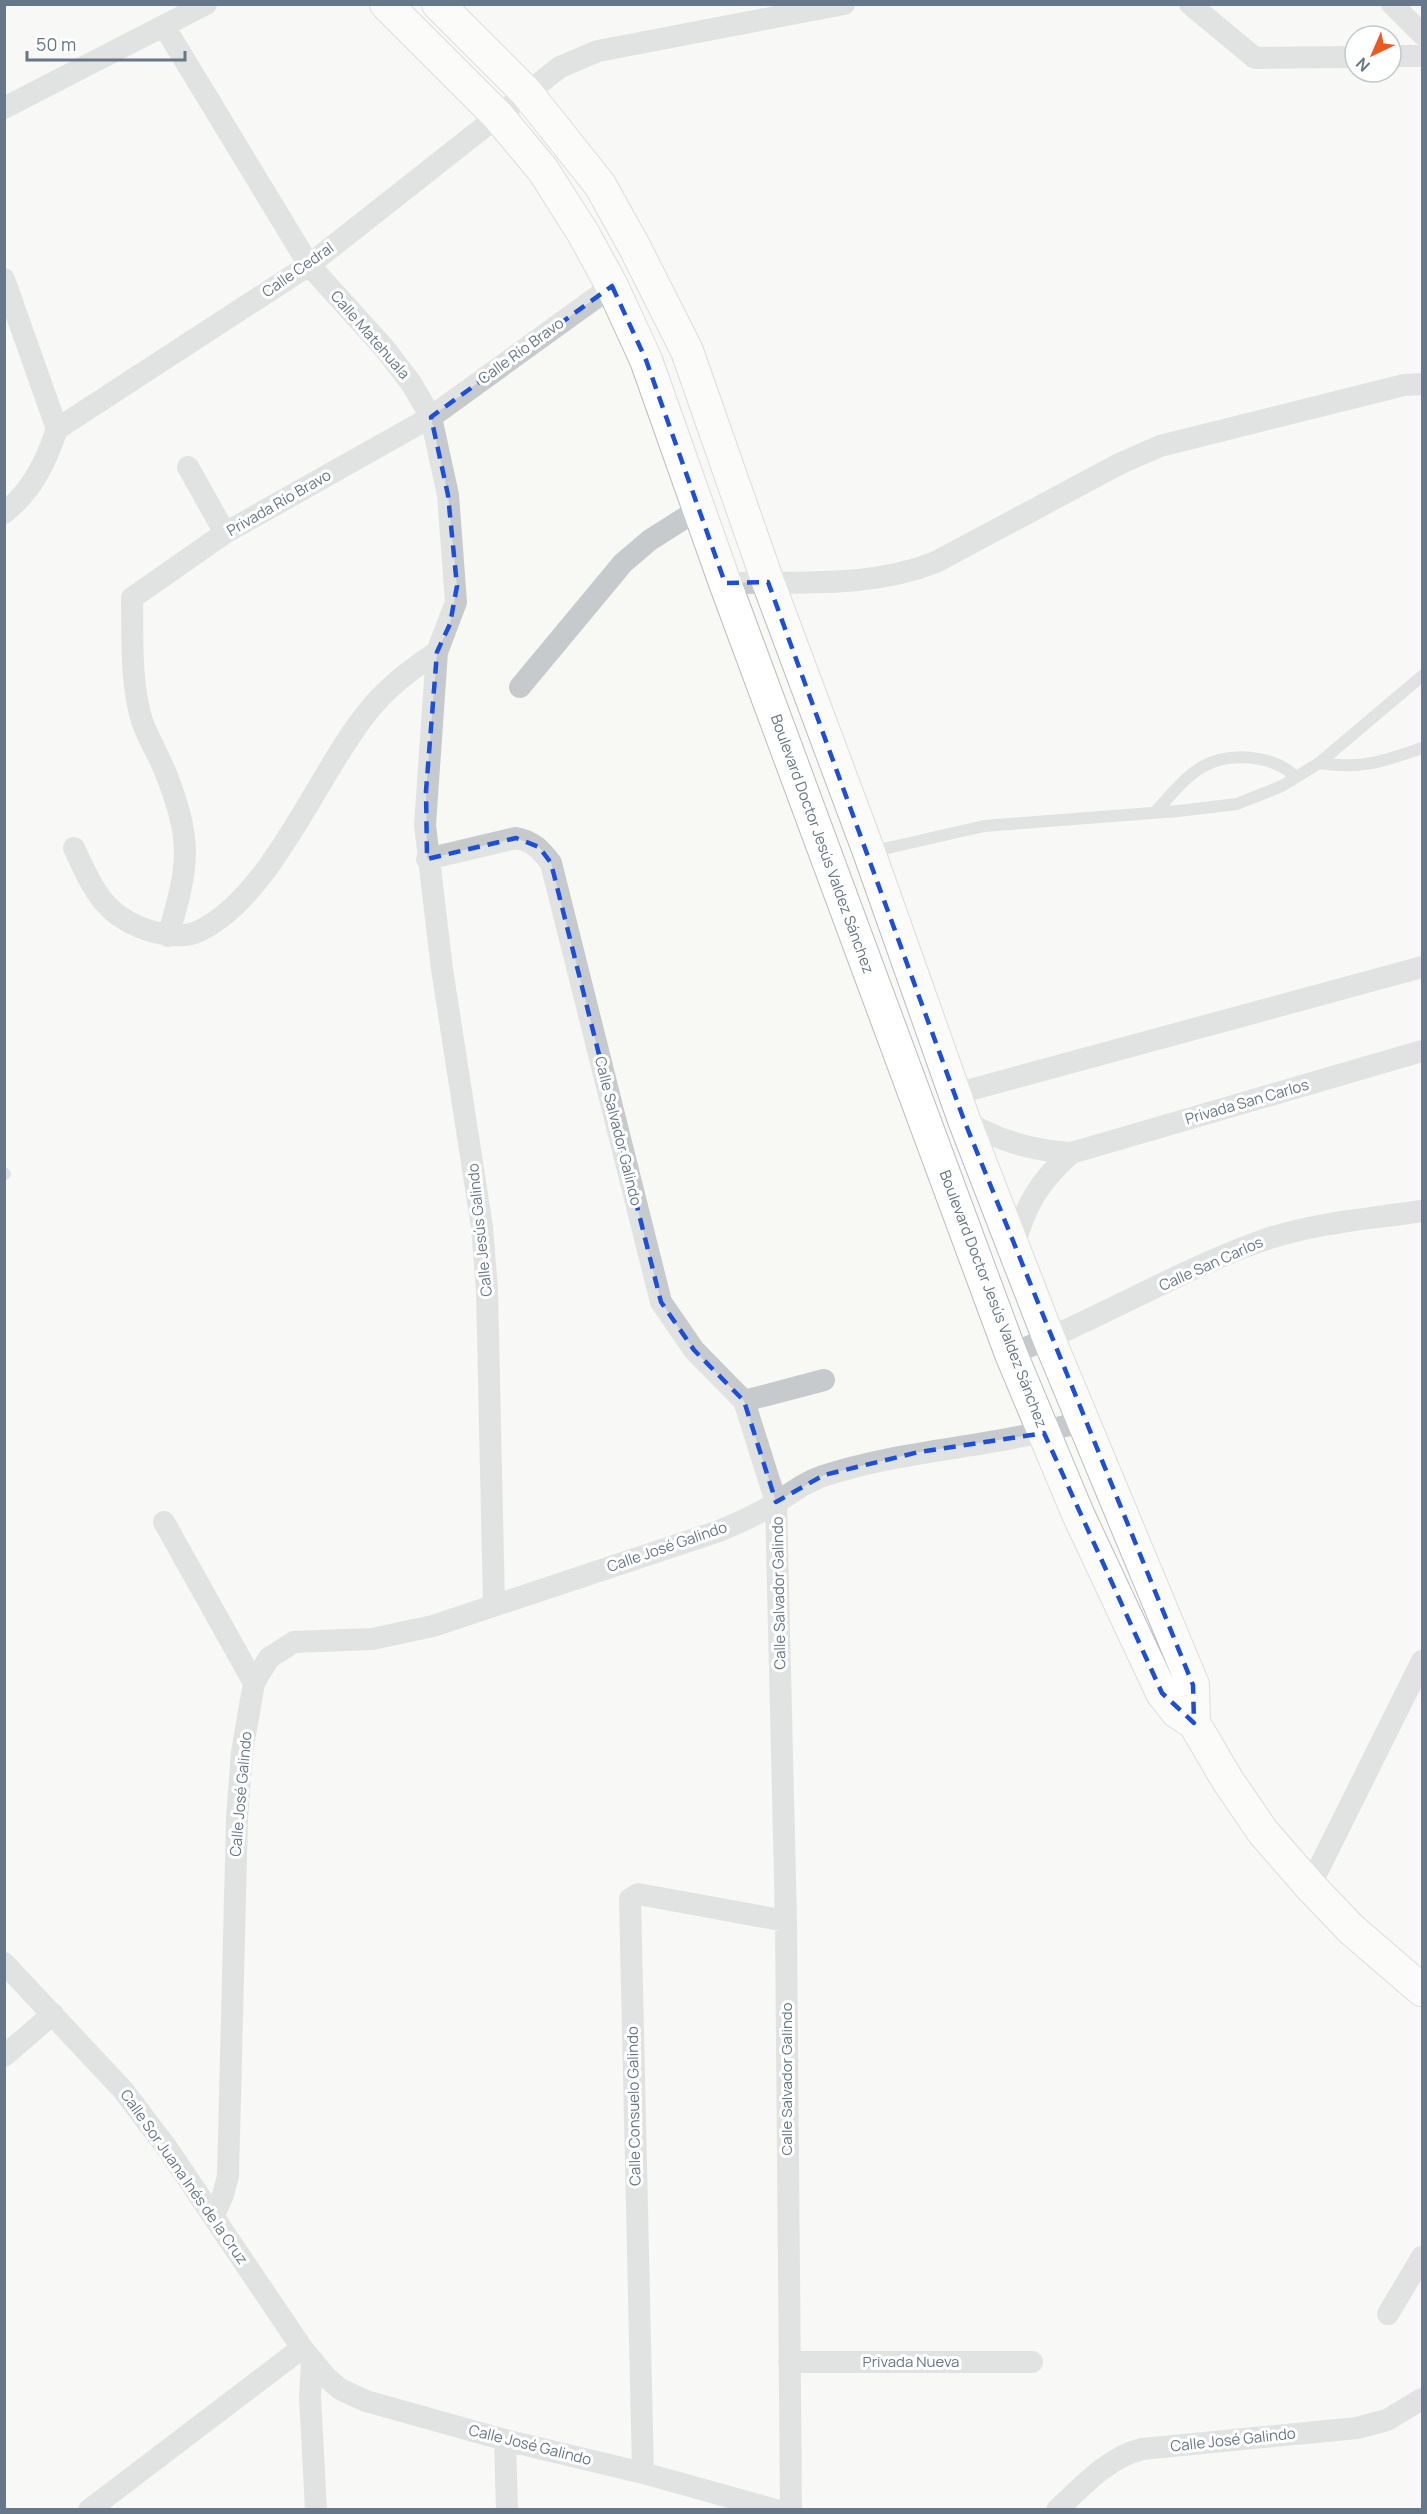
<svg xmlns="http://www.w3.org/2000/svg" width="1427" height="2514" font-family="Manrope,sans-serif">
	<rect width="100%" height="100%" fill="#f8f8f5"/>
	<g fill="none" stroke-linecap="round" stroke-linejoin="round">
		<!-- secondary casing -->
		<g stroke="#b8bdc2" stroke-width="34">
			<path id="secondary" d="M386,4L498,116L543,170L583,233L612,286L646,360L725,583L1011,1354L1078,1514L1162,1693L1177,1712L1194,1723L1228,1781L1263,1832L1310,1886L1351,1929L1422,1990
				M438,4L526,92L600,185L634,246L687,351L768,582L869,852L964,1120L1049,1339L1193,1685L1194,1723"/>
		</g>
		<!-- service -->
		<path stroke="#c6cacd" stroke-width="12" d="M1319,763C1361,770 1384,761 1422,748
			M1154,813C1169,798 1183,778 1202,767C1229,751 1272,755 1295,776
			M870,852L984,826L1178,811L1237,804L1282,786L1319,763L1422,676
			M4,1173L5,1174"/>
		<!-- minor -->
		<path stroke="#c6cacd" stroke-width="22" d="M1190,4L1255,58L1355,57
			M1392,4L1422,34
			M164,26L309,265L385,349L411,383L431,417L448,495L456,602L437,652L425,825L442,969L482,1227L487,1290L494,1605
			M1391,56H1422
			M4,108L206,4
			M4,279L57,429
			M57,429L309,265L560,67L598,51L844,4
			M188,467L225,533
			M4,513C32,491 46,462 57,429
			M725,583C797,581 868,589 936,562L1119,464L1160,446L1404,385L1422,384
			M520,687L623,563L650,540L699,509
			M74,848C94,891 105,918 154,932C167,935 186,938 199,931C271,897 317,775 366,714C386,688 410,670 437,652
			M427,859L516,838C533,841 541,850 551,863L661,1302L694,1350L744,1401L776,1502L786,1921L791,2510
			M168,936C189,865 193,842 165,771C158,754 148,738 142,721C130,681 133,639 132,598L225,533L431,417L612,286
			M955,1094L1422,967
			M964,1120C998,1141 1031,1150 1071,1153L1422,1051
			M1014,1247C1025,1205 1039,1182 1071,1153
			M1011,1354C1096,1321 1177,1271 1261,1241C1312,1223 1369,1219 1422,1211
			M744,1401L824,1380
			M164,1522L254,1683
			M1310,1886L1422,1661
			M4,1963L123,2090L167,2148L302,2348L326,2377L340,2389L366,2401L505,2440L643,2473L776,2510
			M4,2056L53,2014
			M214,2215L223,2195L228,2176L237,1818L242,1752L254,1683L269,1658L294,1642L372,1639L433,1626L719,1531C739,1523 758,1514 776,1503C791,1493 805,1482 823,1476C907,1448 998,1448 1082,1421
			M1388,2314L1422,2257
			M312,2361L310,2397L316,2510
			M789,2362H1032
			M505,2440L507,2510
			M643,2473L630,1899L638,1894L786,1921
			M89,2510L302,2348
			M1057,2510C1084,2485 1107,2458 1142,2449L1357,2428L1387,2420L1422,2399"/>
		<!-- secondary -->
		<use href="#secondary" stroke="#fff" stroke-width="32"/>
	</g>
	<!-- marked area -->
	<path d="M0 0H1427V2514H0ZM612,286L646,360L725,583L768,582L964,1120L1193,1685L1194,1723L1162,1693L1044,1433L919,1452L824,1475L776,1502L744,1401L694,1350L661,1302L551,863L539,847L516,838L427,859L426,791L437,652L450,624L457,586L448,495L431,417Z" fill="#f8f8f5" fill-opacity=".55" fill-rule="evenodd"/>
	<path fill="none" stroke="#1d4ed8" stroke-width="4.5" stroke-dasharray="12 8" stroke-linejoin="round" d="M612,286L646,360L725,583L768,582L964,1120L1193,1685L1194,1723L1162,1693L1044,1433L919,1452L824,1475L776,1502L744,1401L694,1350L661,1302L551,863L539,847L516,838L427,859L426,791L437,652L450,624L457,586L448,495L431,417Z"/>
	<g text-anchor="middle" stroke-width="6" stroke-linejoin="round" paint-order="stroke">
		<!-- street labels -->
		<g font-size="15" fill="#657788" stroke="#fff">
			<text transform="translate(298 270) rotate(-35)" y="5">Calle Cedral</text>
			<text transform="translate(370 335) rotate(49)" y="5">Calle Matehuala</text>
			<text transform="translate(521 351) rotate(-36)" y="5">Calle Río Bravo</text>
			<text transform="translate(279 503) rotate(-30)" y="5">Privada Río Bravo</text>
			<text transform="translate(822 844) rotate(70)" y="5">Boulevard Doctor Jesús Valdez Sánchez</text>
			<text transform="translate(1247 1102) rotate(-16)" y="5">Privada San Carlos</text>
			<text transform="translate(618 1131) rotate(76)" y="5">Calle Salvador Galindo</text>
			<text transform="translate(480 1230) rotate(-96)" y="5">Calle Jesús Galindo</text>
			<text transform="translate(1211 1264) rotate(-24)" y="5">Calle San Carlos</text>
			<text transform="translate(993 1299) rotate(69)" y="5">Boulevard Doctor Jesús Valdez Sánchez</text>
			<text transform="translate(667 1547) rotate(-19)" y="5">Calle José Galindo</text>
			<text transform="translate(779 1593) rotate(-91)" y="5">Calle Salvador Galindo</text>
			<text transform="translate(241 1794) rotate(-85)" y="5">Calle José Galindo</text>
			<text transform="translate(787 2079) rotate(-90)" y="5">Calle Salvador Galindo</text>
			<text transform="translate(634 2106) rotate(-91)" y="5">Calle Consuelo Galindo</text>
			<text transform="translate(184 2177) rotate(55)" y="5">Calle Sor Juana Inés de la Cruz</text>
			<text x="911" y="2367">Privada Nueva</text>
			<text transform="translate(1233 2440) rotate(-6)" y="5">Calle José Galindo</text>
			<text transform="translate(530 2445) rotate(14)" y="5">Calle José Galindo</text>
		</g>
	</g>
	<!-- border -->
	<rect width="1427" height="2514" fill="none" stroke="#657788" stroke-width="12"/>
	<!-- north arrow -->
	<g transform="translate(1373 54) rotate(224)"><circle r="28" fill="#ffffff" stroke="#c1c9cf" stroke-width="1.5"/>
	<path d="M0-4.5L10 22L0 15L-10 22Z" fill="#ee571f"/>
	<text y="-9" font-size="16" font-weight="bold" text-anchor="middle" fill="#657788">N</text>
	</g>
	<!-- scale -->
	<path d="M27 51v9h158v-9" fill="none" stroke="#657788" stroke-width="3"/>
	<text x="36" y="51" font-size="18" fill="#657788" stroke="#ffffff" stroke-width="4.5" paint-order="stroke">50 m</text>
</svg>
